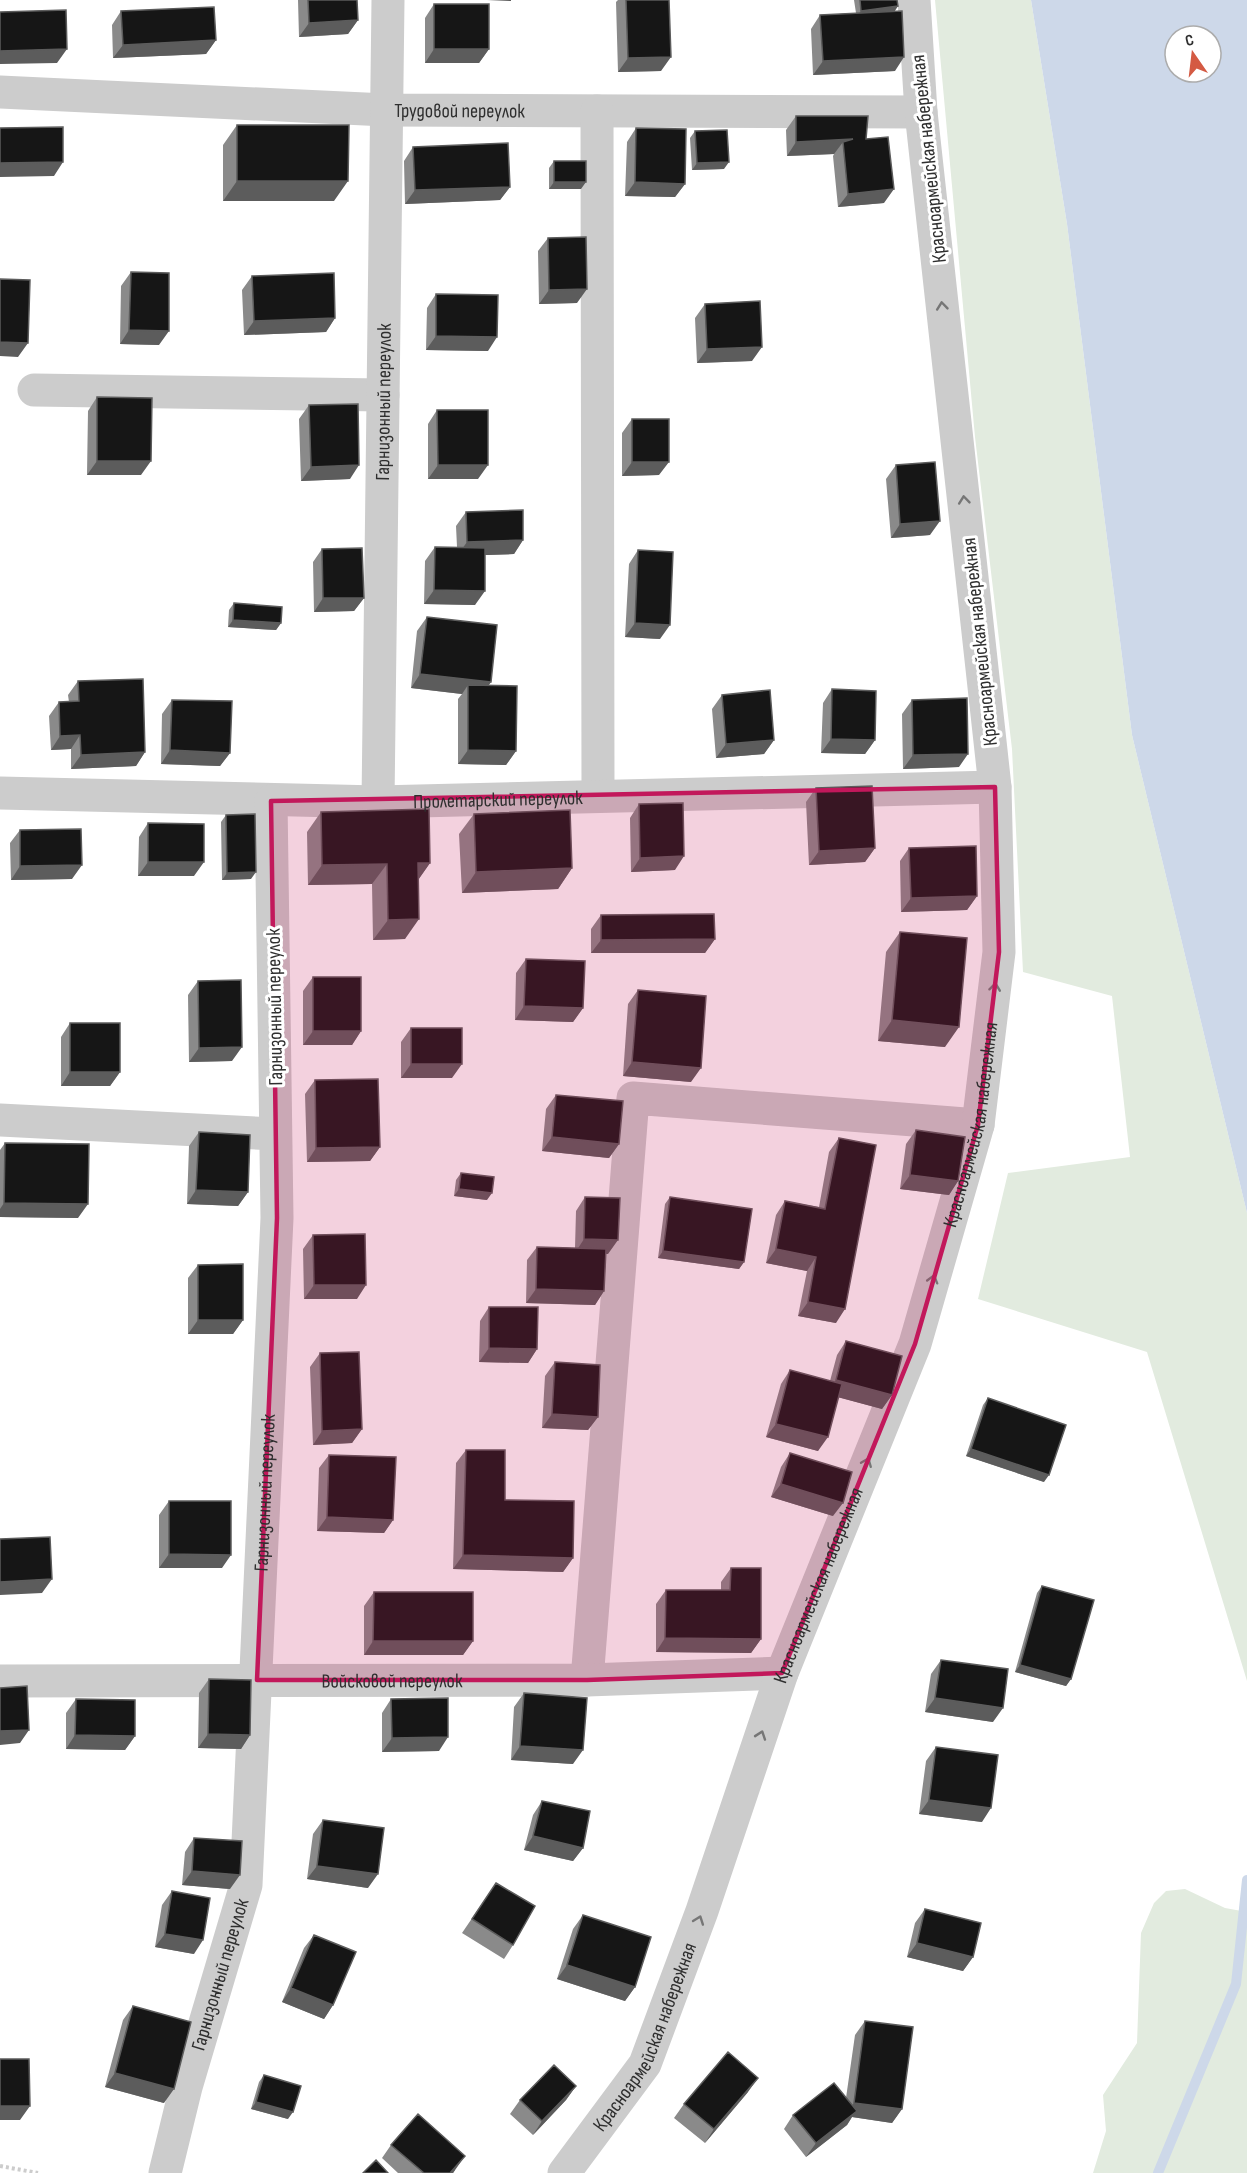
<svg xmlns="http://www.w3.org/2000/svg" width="1247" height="2173" font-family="'Sofia Sans Condensed',sans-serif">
	<rect width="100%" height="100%" fill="#fff"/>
	<!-- green -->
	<path fill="#e2ebdf" d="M935,0H1031L1067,224L1132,735L1247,1213V1681L1147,1352L978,1299L1008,1173L1130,1157L1112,996L1023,972L1012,749L975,437Z
		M1185,1889L1225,1908L1247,1912V2173H1093L1106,2131L1103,2095L1137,2043L1141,1933L1154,1903L1166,1891Z"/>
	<!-- water -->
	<path fill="#cdd8e9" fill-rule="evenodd" d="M1031,0H1247V1213L1132,735L1067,224ZM1175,36H1211V72H1175Z"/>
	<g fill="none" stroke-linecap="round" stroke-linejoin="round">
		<!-- stream -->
		<path stroke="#cdd8e9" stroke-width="10" d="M1158,2173L1236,1984L1247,1880"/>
		<!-- path -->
		<path stroke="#ccc" stroke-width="4" stroke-dasharray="3 3" stroke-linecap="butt" d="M0,2166L38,2173"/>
		<!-- minor -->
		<g stroke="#ccc" stroke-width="33">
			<path id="s1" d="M0,92L386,110L921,112"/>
			<path d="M597,111L598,796"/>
			<path d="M34,390L383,395"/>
			<path id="s2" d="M0,793L378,802L995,787"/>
			<path id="s3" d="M378,802L388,0"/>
			<path d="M0,1120L275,1134"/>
			<path d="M587,1680L633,1098L978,1125"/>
			<path id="s4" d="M0,1681L587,1680L782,1673"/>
			<path id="s5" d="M165,2173L186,2087L246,1885L277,1218L271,801"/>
			<path id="s6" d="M564,2173L645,2064L702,1911L782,1673L915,1344L978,1125L999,952L995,787L921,112L914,0"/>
		</g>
	</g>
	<!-- wall -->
	<path fill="#8a8a8a" d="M298,0H357L358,20L348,34L299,37Z
		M618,0H669L661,71L618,72L616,2Z
		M854,0H897L894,12L895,71L813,75L811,29L820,15L856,13Z
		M434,4L489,49L479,63H425V18Z
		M121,11L216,40L206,54L113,58L112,25Z
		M796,116L866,139L884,203L838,207L833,156L834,154L787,156L786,130Z
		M237,125L334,201H223V145Z
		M636,128L685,184L675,197L625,196L627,142Z
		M695,131L724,169L692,170L690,138Z
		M413,147L510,187L500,200L405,204L404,161Z
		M554,161L581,189H549V168Z
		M548,238L577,303L539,304L538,251Z
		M131,272L159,345L120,344L121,286Z
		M252,276L335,318L326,332L244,335L242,290Z
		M436,294L488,351L426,350L427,308Z
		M705,304L752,361L697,363L695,318Z
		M97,397L141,475H87L88,411Z
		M309,405L350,479L301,481L299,419Z
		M437,410L478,479H428V424Z
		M632,419L659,475L622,476V433Z
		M896,465L930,535L891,538L886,479Z
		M466,512L523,540L514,554L485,555L475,605L424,604L425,561L435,547H457L456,526Z
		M322,549L364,598L354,611L314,612L313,562Z
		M638,550L660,639L625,637L629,564Z
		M234,603L281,623L276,630L228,627L229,610Z
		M427,617L491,682L488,686L516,751L506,765L458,764V699L462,694L411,688L417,631Z
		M78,681L145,752L136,766L71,769V749L51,750L49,716L59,702H69L68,695Z
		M832,689L875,740L865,754L821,753L823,703Z
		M722,695L774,740L764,754L716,758L712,709Z
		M172,700L230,753L220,766L161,764L162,714Z
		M912,700L959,767L903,769L902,714Z
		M816,788L875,848L865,862L809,865L806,802Z
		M639,804L675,870L631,872L630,818Z
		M321,812L430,863L418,880L405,939L373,940L372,884L308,885L307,832Z
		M474,814L572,868L558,889L462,893L459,834Z
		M226,815L251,879L222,880L221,822Z
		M148,823L194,876H138L139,837Z
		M20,830L72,879L11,880L10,843Z
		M909,848L977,896L967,910L901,912L900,861Z
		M601,915L715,939L705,953H591V929Z
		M900,932L945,1047L878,1041L886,952Z
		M526,959L583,1008L573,1022L515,1020L516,973Z
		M313,977L361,1031L352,1045H303V991Z
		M198,981L232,1061L189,1062L188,995Z
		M638,990L691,1082L623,1076L628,1004Z
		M70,1023L120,1072L110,1086H61V1037Z
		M411,1028L452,1078H401V1042Z
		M315,1080L380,1147L370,1161L307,1162L305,1094Z
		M556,1095L619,1144L609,1158L542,1151L546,1109Z
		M916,1130L958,1181L949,1195L900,1189L906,1144Z
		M199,1132L248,1192L238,1206L187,1204L189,1146Z
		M839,1138L836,1323L798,1316L807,1271L766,1263L776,1215L785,1201L819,1207L829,1152Z
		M5,1143L78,1218L0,1217V1150Z
		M461,1173L487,1200L454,1196L456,1180Z
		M585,1197L608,1254H606L604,1291L595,1305L526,1303L527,1260L537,1247L575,1248L576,1211Z
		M670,1197L744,1262L739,1269L658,1258L665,1204Z
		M313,1235L357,1299H304L303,1249Z
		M198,1265L243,1320L233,1334H188V1278Z
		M489,1307L537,1349L528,1363L479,1362L480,1321Z
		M846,1341L892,1395L882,1409L838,1397L818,1451L766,1437L781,1384L790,1370L830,1381L837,1355Z
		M320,1353L362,1429L352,1443L313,1445L310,1367Z
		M555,1362L598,1417L588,1430L542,1428L545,1376Z
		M988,1398L1044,1482L966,1456L983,1405Z
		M466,1450L505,1500L573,1558L563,1572L453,1569L456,1463Z
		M790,1453L833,1516L771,1497L781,1467Z
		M329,1455L393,1520L384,1533L317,1531L319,1468Z
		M169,1501L222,1568H159V1515Z
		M731,1568L761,1639L751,1653L656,1652V1604L666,1590H721V1582Z
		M1042,1586L1071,1679L1066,1686L1015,1672L1037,1593Z
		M374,1592L473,1641L463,1655H364V1606Z
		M941,1660L993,1722L925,1712L931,1674Z
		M209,1679L250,1735L241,1749L198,1748L199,1693Z
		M524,1693L573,1764L511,1760L514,1707Z
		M76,1699L135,1736L125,1750L66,1749V1713Z
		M391,1699L439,1751L382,1752V1713Z
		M936,1747L982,1822L919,1814L926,1761Z
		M542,1801L583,1848L573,1861L524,1850L533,1815Z
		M323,1820L368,1888L307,1879L313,1834Z
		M194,1838L230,1889L182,1885L185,1852Z
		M496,1883L513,1945L504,1959L462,1933Z
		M172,1891L194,1954L155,1947L162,1905Z
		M925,1909L973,1957L963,1971L907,1957L915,1923Z
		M583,1915L635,1987L625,2001L557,1979L573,1929Z
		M314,1935L333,2005L324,2019L282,2002L304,1948Z
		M133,2006L164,2103L105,2087L123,2020Z
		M865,2021L902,2109L892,2123L852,2117L847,2125L806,2157L784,2129L793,2115L846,2098L855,2035Z
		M264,2075L288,2119L251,2109L259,2082Z
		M576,2086L566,2100L533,2135L510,2114L520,2100Z
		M748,2092L705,2143L674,2118L684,2104Z
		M391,2145L455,2170L453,2173H398L382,2158Z"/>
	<!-- shaded-wall -->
	<path fill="#5c5c5c" d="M487,0H511V1Z
		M898,6L893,14L856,18L861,11Z
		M358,20L348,34L299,37L309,23Z
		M216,40L206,54L113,58L123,45Z
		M67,49L57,63L0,64V51Z
		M434,49H489L479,63H425Z
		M671,57L661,71L618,72L628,58Z
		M904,57L895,71L813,75L823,61Z
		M853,139L843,142L834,154L787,156L796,142Z
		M63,162L54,176L0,177V163Z
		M729,162L724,169L692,170L697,163Z
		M237,181H348L334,201H223Z
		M554,182H586L581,189H549Z
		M635,182L685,184L675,197L625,196Z
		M510,187L500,200L405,204L415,190Z
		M894,189L884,203L838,207L848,194Z
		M587,289L577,303L539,304L549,290Z
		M335,318L326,332L244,335L254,321Z
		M129,330L169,331L159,345L120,344Z
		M436,336L497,337L488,351L426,350Z
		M0,342L28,343L18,357L0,356Z
		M762,347L752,361L697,363L707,349Z
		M97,461H151L141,475H87Z
		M632,462H669L659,475L622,476Z
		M359,465L350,479L301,481L311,467Z
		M438,465H488L478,479H428Z
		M940,521L930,535L891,538L900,524Z
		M523,540L514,554L457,556L467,542Z
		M434,590L485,591L475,605L424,604Z
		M323,598H364L354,611L314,612Z
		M233,620L281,623L276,630L228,627Z
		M635,623L670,625L660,639L625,637Z
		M420,674L491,682L481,696L468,685L462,694L411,688Z
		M80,735L71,749L51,750L60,736Z
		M831,739L875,740L865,754L821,753Z
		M774,740L764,754L716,758L726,744Z
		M170,750L230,753L220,766L161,764Z
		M468,750L516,751L506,765L458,764Z
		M145,752L136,766L71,769L81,755Z
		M968,754L959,767L903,769L913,755Z
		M875,848L865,862L809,865L819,851Z
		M684,856L675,870L631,872L640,858Z
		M148,862H204L194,876H138Z
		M418,863H430L416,883Z
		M387,864L372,884L308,885L322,865Z
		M82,865L72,879L11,880L20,866Z
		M572,868L558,889L462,893L476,872Z
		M256,872L251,879L222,880L227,873Z
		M977,896L967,910L901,912L911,898Z
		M419,919L405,939L373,940L388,920Z
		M715,939L705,953H591L601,940Z
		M524,1006L583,1008L573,1022L515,1020Z
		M892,1020L959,1027L945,1047L878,1041Z
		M313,1031H361L352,1045H303Z
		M242,1047L232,1061L189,1062L199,1048Z
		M632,1062L701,1068L691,1082L623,1076Z
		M411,1064H462L452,1078H401Z
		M70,1072H120L110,1086H61Z
		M552,1137L619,1144L609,1158L542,1151Z
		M380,1147L370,1161L307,1162L316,1148Z
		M910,1175L958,1181L949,1195L900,1189Z
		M459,1189L492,1193L487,1200L454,1196Z
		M196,1190L248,1192L238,1206L187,1204Z
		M4,1203L88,1204L78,1218L0,1217V1209Z
		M584,1239L618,1240L608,1254L575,1253Z
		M776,1249L816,1257L807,1271L766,1263Z
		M663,1251L744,1262L739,1269L658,1258Z
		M314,1285H366L357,1299H304Z
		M536,1289L604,1291L595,1305L526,1303Z
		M808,1302L845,1309L836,1323L798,1316Z
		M198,1320H243L233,1334H188Z
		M489,1348L537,1349L528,1363L479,1362Z
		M836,1380L892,1395L882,1409L826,1394Z
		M552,1414L598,1417L588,1430L542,1428Z
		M776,1424L828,1437L818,1451L766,1437Z
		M362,1429L352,1443L313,1445L322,1431Z
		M971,1449L1049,1475L1044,1482L966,1456Z
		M781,1484L843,1503L833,1516L771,1497Z
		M327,1517L393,1520L384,1533L317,1531Z
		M169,1554L231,1555L222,1568H159Z
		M463,1555L573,1558L563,1572L453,1569Z
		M52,1579L42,1593L0,1595V1582Z
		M665,1638L761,1639L751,1653L656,1652Z
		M373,1641H473L463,1655H364Z
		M1020,1665L1071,1679L1066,1686L1015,1672Z
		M935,1698L1003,1708L993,1722L925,1712Z
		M29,1730L20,1743L0,1745V1731Z
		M208,1734L250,1735L241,1749L198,1748Z
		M75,1735L135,1736L125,1750L66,1749Z
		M448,1737L439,1751L382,1752L392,1738Z
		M520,1746L583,1750L573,1764L511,1760Z
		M929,1800L991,1808L982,1822L919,1814Z
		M533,1836L583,1848L573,1861L524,1850Z
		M317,1866L378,1874L368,1888L307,1879Z
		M192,1871L240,1875L230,1889L182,1885Z
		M165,1934L203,1940L194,1954L155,1947Z
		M917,1943L973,1957L963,1971L907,1957Z
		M567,1965L635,1987L625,2001L557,1979Z
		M291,1988L333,2005L324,2019L282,2002Z
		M115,2073L174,2089L164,2103L105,2087Z
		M758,2078L748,2092L705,2143L714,2129Z
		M576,2086L566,2100L533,2135L542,2121Z
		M256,2102L293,2112L288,2119L251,2109Z
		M854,2103L902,2109L892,2123L852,2117L847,2125L806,2157L816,2143L844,2116Z
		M0,2106H30L20,2120H0Z
		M465,2156L453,2173H450Z"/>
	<!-- building -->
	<path fill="#161616" stroke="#5c5c5c" stroke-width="1.5" d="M308,0H357L358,20L309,23Z
		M626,0H669L671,57L628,58Z
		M860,0H897L898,6L861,11Z
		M434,4H489V49H434Z
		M214,7L216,40L123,45L121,11Z
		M66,10L67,49L0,51V12Z
		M902,11L904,57L823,61L820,15Z
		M796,116H868L866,139L888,137L894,189L848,194L843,142L853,139L796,142Z
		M237,125H349L348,181H237Z
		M63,127V162L0,163V128Z
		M636,128L686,129L685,184L635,182Z
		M727,130L729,162L697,163L695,131Z
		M508,143L510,187L415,190L413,147Z
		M554,161H586V182H554Z
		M586,237L587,289L549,290L548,238Z
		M131,272L169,273V331L129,330Z
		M334,273L335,318L254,321L252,276Z
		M0,279L30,280L28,343L0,342Z
		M436,294L498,295L497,337L436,336Z
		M760,301L762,347L707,349L705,304Z
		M97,397L152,398L151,461H97Z
		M358,404L359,465L311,467L309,405Z
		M437,410H488V465H438Z
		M632,419H669V462H632Z
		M935,462L940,521L900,524L896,465Z
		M523,510V540L467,542L466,512Z
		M435,547L485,548V591L434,590Z
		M362,548L364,598H323L322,549Z
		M638,550L673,552L670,625L635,623Z
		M234,603L282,607L281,623L233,620Z
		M427,617L497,625L491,682L420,674Z
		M143,679L145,752L81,755L80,735L60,736L59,702L79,701L78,681Z
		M468,685L517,686L516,751L468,750Z
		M832,689L876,691L875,740L831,739Z
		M770,690L774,740L726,744L722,695Z
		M967,698L968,754L913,755L912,700Z
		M172,700L232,701L230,753L170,750Z
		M872,786L875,848L819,851L816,788Z
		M683,803L684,856L640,858L639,804Z
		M429,809L430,863H418L419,919L388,920L387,864L322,865L321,812Z
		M570,810L572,868L476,872L474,814Z
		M255,814L256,872L227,873L226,815Z
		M148,823L204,824V862H148Z
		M81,829L82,865L20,866V830Z
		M976,846L977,896L911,898L909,848Z
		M714,914L715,939L601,940V915Z
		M900,932L967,938L959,1027L892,1020Z
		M526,959L585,961L583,1008L524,1006Z
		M313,977H361V1031H313Z
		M241,980L242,1047L199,1048L198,981Z
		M638,990L706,996L701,1068L632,1062Z
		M70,1023H120V1072H70Z
		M411,1028H462V1064H411Z
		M378,1079L380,1147L316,1148L315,1080Z
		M556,1095L623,1101L619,1144L552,1137Z
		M916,1130L965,1137L958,1181L910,1175Z
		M199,1132L250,1135L248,1192L196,1190Z
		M839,1138L876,1145L845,1309L808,1302L816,1257L776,1249L785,1201L825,1209Z
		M5,1143L89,1144L88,1204L4,1203Z
		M461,1173L494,1177L492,1193L459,1189Z
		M585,1197L620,1198L618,1240L584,1239Z
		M670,1197L752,1209L744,1262L663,1251Z
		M365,1234L366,1285H314L313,1235Z
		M537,1247L606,1249L604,1291L536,1289Z
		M243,1264V1320H198V1265Z
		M489,1307H538L537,1349L489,1348Z
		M846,1341L902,1356L892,1395L836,1380Z
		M359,1352L362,1429L322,1431L320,1353Z
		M555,1362L600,1365L598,1417L552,1414Z
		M790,1370L842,1384L828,1437L776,1424Z
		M988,1398L1066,1425L1049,1475L971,1449Z
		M466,1450H505V1500L574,1501L573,1558L463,1555Z
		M790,1453L852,1472L843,1503L781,1484Z
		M329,1455L396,1457L393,1520L327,1517Z
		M169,1501H231V1555L169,1554Z
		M50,1537L52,1579L0,1582V1539Z
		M731,1568H761V1639L665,1638L666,1590H730Z
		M1042,1586L1094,1600L1071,1679L1020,1665Z
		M374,1592H473V1641H373Z
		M941,1660L1008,1669L1003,1708L935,1698Z
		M209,1679L251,1680L250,1735L208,1734Z
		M27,1686L29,1730L0,1731V1688Z
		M524,1693L587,1698L583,1750L520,1746Z
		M448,1698V1737L392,1738L391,1699Z
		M76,1699L135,1700V1736L75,1735Z
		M936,1747L998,1755L991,1808L929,1800Z
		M542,1801L590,1811L583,1848L533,1836Z
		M323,1820L384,1828L378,1874L317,1866Z
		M194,1838L242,1841L240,1875L192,1871Z
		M496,1883L535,1906L513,1945L472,1919Z
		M172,1891L210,1898L203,1940L165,1934Z
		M925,1909L981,1923L973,1957L917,1943Z
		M583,1915L651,1937L635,1987L567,1965Z
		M314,1935L356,1952L333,2005L291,1988Z
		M133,2006L191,2022L174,2089L115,2073Z
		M865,2021L913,2027L902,2109L854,2103Z
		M728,2052L758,2078L714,2129L684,2104Z
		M0,2059H29L30,2106H0Z
		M554,2065L576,2086L542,2121L520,2100Z
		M264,2075L301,2086L293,2112L256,2102Z
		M834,2083L857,2111L816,2143L793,2115Z
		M418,2114L465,2156L450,2173H424L391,2145Z
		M376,2160L388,2173H363Z"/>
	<!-- one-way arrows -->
	<defs><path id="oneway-chevron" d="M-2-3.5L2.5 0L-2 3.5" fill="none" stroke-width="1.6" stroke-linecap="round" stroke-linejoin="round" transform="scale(1.5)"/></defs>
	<g stroke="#767676">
		<use href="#oneway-chevron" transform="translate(942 306) rotate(-96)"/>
		<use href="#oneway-chevron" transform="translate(964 500) rotate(-96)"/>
		<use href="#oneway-chevron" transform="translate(995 987) rotate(-83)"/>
		<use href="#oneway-chevron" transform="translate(933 1279) rotate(-74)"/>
		<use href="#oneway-chevron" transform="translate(867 1462) rotate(-68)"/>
		<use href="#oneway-chevron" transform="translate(761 1735) rotate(-71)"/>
		<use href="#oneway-chevron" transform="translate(699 1920) rotate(-70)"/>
	</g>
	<!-- marked area -->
	<path fill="#c2185b" fill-opacity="0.2" stroke="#c2185b" stroke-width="4.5" stroke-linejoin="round" d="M995,787L999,952L978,1125L915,1344L782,1673L587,1680H257L277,1218L271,801Z"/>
	<g text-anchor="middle" stroke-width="6" stroke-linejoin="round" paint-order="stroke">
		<!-- street labels -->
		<g font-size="20" fill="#2f2f2f" stroke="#fff">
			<text dy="7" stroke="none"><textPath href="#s1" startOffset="460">Трудовой переулок</textPath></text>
			<text transform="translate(928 159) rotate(-96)" y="7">Красноармейская набережная</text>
			<text dy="7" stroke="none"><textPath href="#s3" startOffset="400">Гарнизонный переулок</textPath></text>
			<text transform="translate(979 642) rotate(-96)" y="7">Красноармейская набережная</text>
			<text dy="7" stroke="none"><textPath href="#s2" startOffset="498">Пролетарский переулок</textPath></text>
			<text transform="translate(274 1007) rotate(-91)" y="7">Гарнизонный переулок</text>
			<text dy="7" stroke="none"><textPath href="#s6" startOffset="1132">Красноармейская набережная</textPath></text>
			<text dy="7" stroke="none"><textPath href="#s5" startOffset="692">Гарнизонный переулок</textPath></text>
			<text dy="7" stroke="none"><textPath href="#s6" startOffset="645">Красноармейская набережная</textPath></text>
			<text dy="7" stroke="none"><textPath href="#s4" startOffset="392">Войсковой переулок</textPath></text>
			<text dy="7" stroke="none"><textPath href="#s5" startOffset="206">Гарнизонный переулок</textPath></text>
			<text dy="7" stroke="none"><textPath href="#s6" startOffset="160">Красноармейская набережная</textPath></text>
		</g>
	</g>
	<!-- north arrow -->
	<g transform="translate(1193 54) rotate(346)"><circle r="28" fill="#ffffff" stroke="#acacac" stroke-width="1.5"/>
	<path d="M0-4.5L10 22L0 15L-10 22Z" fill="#d45a43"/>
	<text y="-9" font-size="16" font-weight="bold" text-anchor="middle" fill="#2f2f2f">С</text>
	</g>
</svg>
